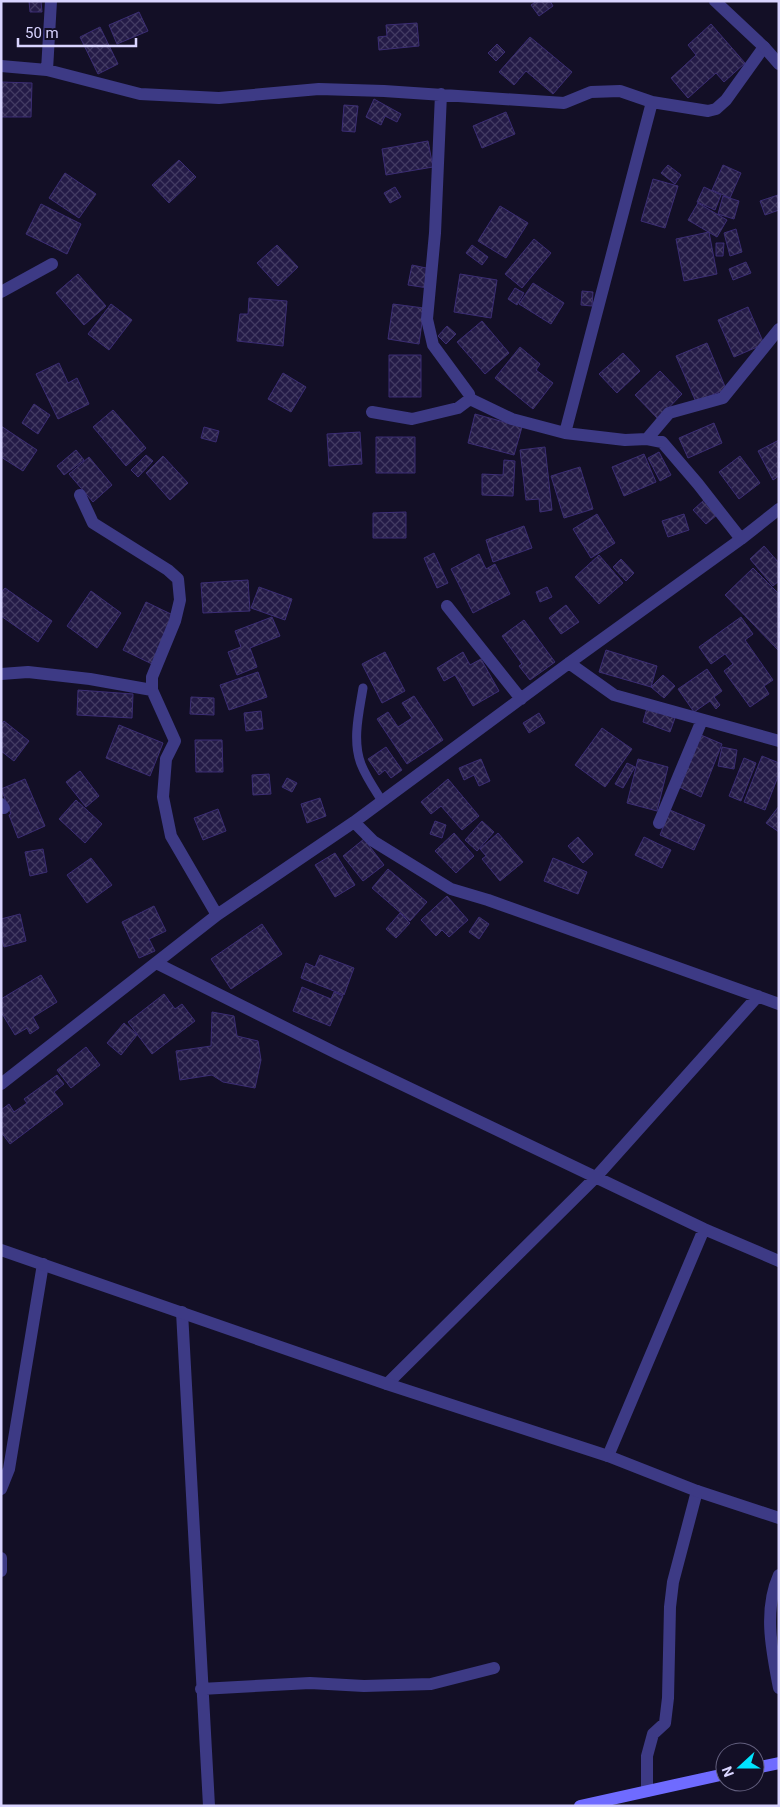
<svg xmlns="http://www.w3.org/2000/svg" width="780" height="1807" font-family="Roboto,sans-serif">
	<defs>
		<pattern id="building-cross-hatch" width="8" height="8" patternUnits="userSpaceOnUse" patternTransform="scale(1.25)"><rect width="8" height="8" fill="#241b47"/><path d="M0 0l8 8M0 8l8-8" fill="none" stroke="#433b63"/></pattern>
	</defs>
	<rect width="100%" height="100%" fill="#130f26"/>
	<!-- building -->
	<path fill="url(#building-cross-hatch)" stroke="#3b2d73" d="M29,1H41L42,12H30Z
		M537,1H550L553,6L539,16L531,5Z
		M139,12L148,31L117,44L109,25Z
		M417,23L419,46L379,50L378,37L387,36L386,25Z
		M711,24L745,63L724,82L716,73L688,98L671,78L696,55L688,45Z
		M100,27L118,64L98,74L80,37Z
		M530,37L572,72L553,94L526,71L514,85L499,72Z
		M497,44L505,52L496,61L488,53Z
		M1,82L32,83L31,117H1Z
		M374,99L401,114L397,122L385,116L381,125L366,117Z
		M344,105L358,106L355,132L342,131Z
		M506,112L515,134L482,148L473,126Z
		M428,141L433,167L386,175L382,149Z
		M179,160L196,177L169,203L152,185Z
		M668,165L681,175L675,184L661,173Z
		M723,165L741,173L730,198L712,190Z
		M65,173L96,194L79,218L49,198Z
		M653,179L678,186L665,228L641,221Z
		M395,187L401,197L390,203L384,193Z
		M704,187L721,195L715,210L697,202Z
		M778,195L779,210L765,215L760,201Z
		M723,196L739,201L734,219L718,214Z
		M698,203L727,220L717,237L688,220Z
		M41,204L81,224L67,254L26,234Z
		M500,206L528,223L506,258L478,241Z
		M736,229L742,252L730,256L724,233Z
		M709,232L717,274L684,281L676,239Z
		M534,239L551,253L522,288L505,274Z
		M716,243H724L723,256H716Z
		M277,245L298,267L278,286L257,263Z
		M472,245L488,257L482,265L466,253Z
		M746,262L751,273L733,280L729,269Z
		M412,265L431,269L428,288L408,285Z
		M78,274L106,306L84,325L56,293Z
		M460,274L497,280L491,318L454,312Z
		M533,283L564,303L551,324L519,304Z
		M515,288L524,293L517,305L508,299Z
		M582,291L593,292L592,306L581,305Z
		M249,298L287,301L283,346L237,341L240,314H248Z
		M111,304L132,320L109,350L88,334Z
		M393,304L424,308L419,344L388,339Z
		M748,307L764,344L734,357L718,320Z
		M482,321L509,353L485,374L457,342Z
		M447,326L456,334L446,344L438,336Z
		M707,343L726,389L696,402L676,356Z
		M520,347L540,364L536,370L553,383L533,409L495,378Z
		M623,353L640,371L617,393L599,374Z
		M389,355H421V397H389Z
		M59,363L68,383L77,378L89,404L58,419L36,374Z
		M660,371L682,394L658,419L635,395Z
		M283,373L306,387L291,412L268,399Z
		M34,404L50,415L38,434L22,423Z
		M113,410L146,448L126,466L93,427Z
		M475,414L522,427L514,455L468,443Z
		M714,423L722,443L688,458L679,438Z
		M1,426L37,450L23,471L1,457Z
		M204,427L219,431L216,442L201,438Z
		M360,432L362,464L329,466L327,434Z
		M376,437H415V473H376Z
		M779,440V476L773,480L758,451Z
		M545,447L552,510L540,512L539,499L526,500L520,450Z
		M76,450L84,460L64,475L57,466Z
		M659,452L671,475L660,481L648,458Z
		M644,454L656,482L624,496L612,467Z
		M146,455L153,461L138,477L131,470Z
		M163,456L188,483L170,500L146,473Z
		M740,456L760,483L739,499L719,472Z
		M89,457L112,485L93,502L69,474Z
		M504,460L515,461L513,496L482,495V474L503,475Z
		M580,467L593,509L564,518L551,476Z
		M704,500L717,515L706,524L693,510Z
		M406,512V538H373V513Z
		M597,514L615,543L591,558L573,529Z
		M684,514L689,530L668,537L662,521Z
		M524,526L532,548L493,562L486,540Z
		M764,546L779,563V581L773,586L750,559Z
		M434,553L448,583L437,588L424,558Z
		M479,554L486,569L495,564L510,594L473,613L451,569Z
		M599,555L623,583L599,604L575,577Z
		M621,559L634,573L626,581L613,567Z
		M753,568L779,594V651L725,595Z
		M248,580L250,611L203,613L201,583Z
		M259,587L292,599L285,620L251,608Z
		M547,587L552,597L540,602L536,592Z
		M5,588L52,621L38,642L1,616V593Z
		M91,591L121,613L97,648L67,626Z
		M146,602L175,616L152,664L123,650Z
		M566,605L579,622L561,634L549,618Z
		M272,617L280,636L250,648L257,667L237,675L228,652L241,647L235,631Z
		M741,617L753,634L745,640L773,680L764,686L769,694L750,707L724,671L733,664L725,654L711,664L699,647Z
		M524,620L555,662L530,680L519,666L522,664L502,636Z
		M606,650L657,666L651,687L599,672Z
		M385,652L405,691L382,703L362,664Z
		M463,652L470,665L481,659L499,691L473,706L455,675L444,681L437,668Z
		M707,669L722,691L714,697L720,705L716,709L710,701L694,712L678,689Z
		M258,672L267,697L229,710L220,685Z
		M663,675L675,686L664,698L651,687Z
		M78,690L133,694L132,718L77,715Z
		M414,696L443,740L407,764L377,719L388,712L398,727L412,718L402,703Z
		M191,697L214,698V715L190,714Z
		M647,708L675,718L670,732L643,722Z
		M261,711L263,729L246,731L244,713Z
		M539,713L545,723L529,733L523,723Z
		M4,721L29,741L14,761L1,751V725Z
		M119,725L163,743L150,776L106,758Z
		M602,728L632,749L605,787L575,765Z
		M701,735L722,744L701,797L679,787Z
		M195,740H222L223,772H196Z
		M386,747L402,770L391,778L385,770L379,775L368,759Z
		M722,747L737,750L734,769L718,766Z
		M762,756L779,763V774L765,810L744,802Z
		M744,758L756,763L741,801L729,796Z
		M481,759L490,781L479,786L474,775L464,780L459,768Z
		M638,759L668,767L657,811L627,803Z
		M627,763L635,767L623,788L615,784Z
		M80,771L99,796L86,807L66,782Z
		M269,774L271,794L253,795L252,775Z
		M287,778L297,783L292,792L282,787Z
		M25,779L45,826L18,838L9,815L11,814L1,789Z
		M448,779L479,816L462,830L441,806L431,814L421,802Z
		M320,798L326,816L307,823L301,804Z
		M76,800L102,824L85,843L59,819Z
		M779,806V832L766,823Z
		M218,809L226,831L203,840L194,818Z
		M670,810L705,825L694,850L660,835Z
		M435,821L446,825L442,838L430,834Z
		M482,821L494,832L477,851L465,840Z
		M454,833L474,856L456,873L435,851Z
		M498,833L523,862L500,881L482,859L486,856L480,849Z
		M578,837L593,854L583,863L568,846Z
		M644,837L671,850L662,868L635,855Z
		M364,839L384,865L363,881L343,856Z
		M43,849L47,872L30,876L25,852Z
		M335,853L355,885L335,897L315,865Z
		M91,858L112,885L87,903L67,875Z
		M553,858L587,872L578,894L544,881Z
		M388,869L427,902L410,921L372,888Z
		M447,896L468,920L449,937L442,930L436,936L421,920Z
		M154,906L166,931L149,939L155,951L139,958L122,922Z
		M400,913L410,923L396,938L386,929Z
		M20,914L26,941L4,947L1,937V919Z
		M479,917L489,924L479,939L469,932Z
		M262,924L282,954L231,989L211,959Z
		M320,955L354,968L344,995L301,978L306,963L315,967Z
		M41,975L57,1002L33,1017L39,1028L30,1034L27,1028L15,1035L1,1012V999Z
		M302,987L331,999L334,992L343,996L330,1026L293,1011Z
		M164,994L175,1009L182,1004L195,1021L152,1054L128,1022Z
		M212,1012L234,1016L237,1036L258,1041L261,1060L255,1088L223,1082L212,1075L180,1080L176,1051L211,1046Z
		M124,1023L137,1035L121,1055L107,1043Z
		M86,1047L100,1065L71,1088L57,1070Z
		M57,1075L64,1084L54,1092L63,1104L10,1144L1,1132V1110L9,1104L14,1112L27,1103L24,1099Z"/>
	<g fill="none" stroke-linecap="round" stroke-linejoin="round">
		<!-- service -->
		<path stroke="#3d3a85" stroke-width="9" d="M363,688C359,713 352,740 361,764C366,777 375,790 382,801"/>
		<!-- minor -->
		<path stroke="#3d3a85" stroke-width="12" d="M1,66L47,70L140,94L219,98L319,89L384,91L564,103L591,92L620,91L652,102L708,111L716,109L726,100L764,47
			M47,70L51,1
			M441,94L435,233L427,319L433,345L469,394L470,399L512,419L565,433
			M652,102L565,433L625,440L647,439L662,442L698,484L741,539
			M1,292L52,264
			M372,412L412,419L458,408L470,399
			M647,439L669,413L723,398L779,329
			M80,495L93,523L168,570L178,579L180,600L175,621L152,677V690L175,741L166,759L163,797L171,836L217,915
			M447,606L521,699
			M569,663L614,695L779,741
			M1,674L28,672L90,679L152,690
			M1,804L4,808
			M354,822L373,841L451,889L488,900L779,1004
			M659,823L702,720
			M156,963L336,1053L704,1229L779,1261
			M1,1084L217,915L354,822L569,663L741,539L779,509
			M182,1312L209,1806
			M387,1384L596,1177L758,996
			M608,1456L704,1229
			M1,1489L9,1469L43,1264
			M1,1558V1571
			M779,1575C763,1611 772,1651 779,1688
			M201,1689L310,1683L364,1686L431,1684L494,1668
			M647,1791V1756L653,1734L665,1723L668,1698L670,1607L673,1582L697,1491"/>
		<!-- tertiary -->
		<path stroke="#3d3a85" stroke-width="12" d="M715,1L764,47L779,64
			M1,1250L387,1384L608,1456L697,1491L779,1518"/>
		<!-- secondary -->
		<path stroke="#6f6bff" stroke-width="12" d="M755,1768L779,1763
			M580,1806L725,1774"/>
	</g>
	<!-- border -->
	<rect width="780" height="1807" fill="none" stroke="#d9d4ff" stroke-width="5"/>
	<!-- north arrow -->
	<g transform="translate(740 1767) rotate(249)"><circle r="24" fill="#130f26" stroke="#625e7d"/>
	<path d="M0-4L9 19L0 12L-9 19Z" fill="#00e5ff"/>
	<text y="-8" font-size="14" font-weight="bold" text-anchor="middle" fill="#d9d4ff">N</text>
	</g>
	<!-- scale -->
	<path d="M18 38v8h118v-8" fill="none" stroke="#d9d4ff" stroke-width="2.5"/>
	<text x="25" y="38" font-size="15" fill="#d9d4ff" stroke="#130f26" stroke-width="4" paint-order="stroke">50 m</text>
</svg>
